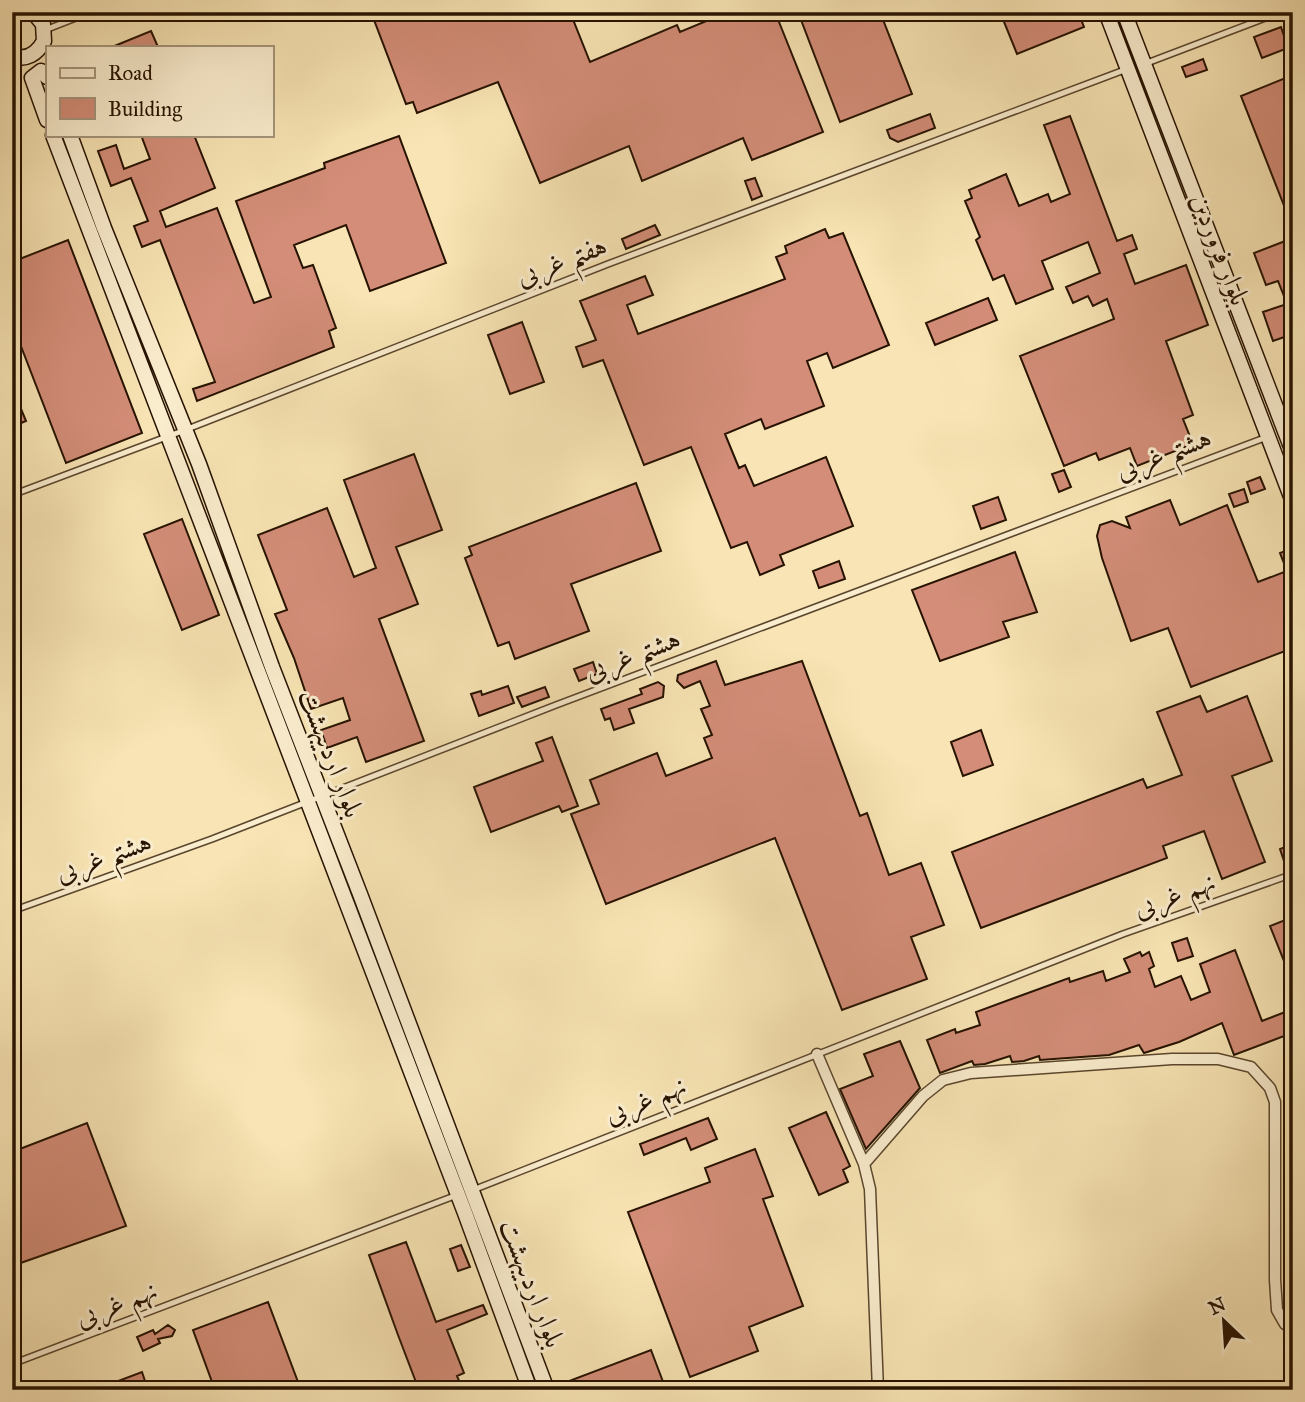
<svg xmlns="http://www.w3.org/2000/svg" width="1305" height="1402" font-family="'IM FELL Great Primer',Amiri,serif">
	<rect width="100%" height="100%" fill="#f8e4b4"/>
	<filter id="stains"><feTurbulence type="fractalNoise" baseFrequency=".00286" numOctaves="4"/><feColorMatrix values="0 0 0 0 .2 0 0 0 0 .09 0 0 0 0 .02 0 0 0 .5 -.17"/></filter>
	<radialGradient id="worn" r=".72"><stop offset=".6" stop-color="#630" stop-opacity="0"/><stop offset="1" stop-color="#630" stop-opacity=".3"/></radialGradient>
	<!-- building -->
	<path fill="#d38d78" stroke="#261200" stroke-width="2" d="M371,12H570L590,62L677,25L680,32L728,12H775L823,132L752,160L743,138L642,181L629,146L540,183L498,82L417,113L413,102L406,104Z
		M798,12H880L912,94L840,122Z
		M1000,12H1078L1084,27L1017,54Z
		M1281,27L1288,48L1262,58L1254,37Z
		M151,31L158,47H112Z
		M1203,59L1207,70L1186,77L1182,67Z
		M1288,77L1293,89L1292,226L1241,96Z
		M930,114L935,128L898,142L890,138L887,130Z
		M1070,116L1117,241L1132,235L1137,249L1124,254L1135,284L1186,265L1208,325L1166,341L1193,415L1183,419L1193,444L1137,466L1130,448L1099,460L1096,453L1064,466L1020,356L1114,319L1107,299L1093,306L1088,296L1073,303L1066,287L1100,273L1088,242L1042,261L1053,289L1016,304L1004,275L993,280L976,240L980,237L965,201L972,198L969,190L1006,174L1019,206L1048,194L1051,202L1070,194L1044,125Z
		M141,135H194L215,188L160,211L166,227L217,208L254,303L271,297L236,201L325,168L324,163L399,136L446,263L370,291L346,225L294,245L303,268L313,265L336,328L329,331L334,347L197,401L193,389L215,382L160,240L142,247L134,226L148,221L131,178L111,186L98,151L116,145L124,169L150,159Z
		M755,178L762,196L752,200L745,181Z
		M655,225L660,235L626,249L622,239Z
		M825,229L829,238L843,233L889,345L833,368L827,353L807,361L824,406L765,429L761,419L725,434L739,468L745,465L754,486L826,457L853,526L780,555L784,565L760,575L747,542L731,548L691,447L644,465L603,360L583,367L576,347L596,340L580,301L645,276L653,295L627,305L638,334L785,279L776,257L787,253L785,246Z
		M1293,238V334L1273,341L1263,312L1287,304L1278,281L1266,285L1254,253Z
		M68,240L142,433L66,463L17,336L12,338V262Z
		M988,298L997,320L935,345L926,323Z
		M522,322L544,382L510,394L488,335Z
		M12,387L26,421L12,427Z
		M414,454L442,530L396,547L418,604L379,619L424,741L366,762L357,737L327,748L321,730L350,720L343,698L311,709L294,658L275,614L287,610L258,535L327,508L354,577L376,568L344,480Z
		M1064,470L1071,487L1059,492L1052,474Z
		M1260,477L1265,489L1251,494L1247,482Z
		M636,483L661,551L571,584L589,631L515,659L509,642L498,646L465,558L472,555L469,547Z
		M1244,489L1248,502L1234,507L1229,494Z
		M998,497L1006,520L981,529L973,506Z
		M1170,500L1180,525L1227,505L1258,582L1287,571L1280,553L1293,548V648L1191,687L1168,628L1131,641L1102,558L1097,536L1100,525L1112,521L1130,528L1126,517Z
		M182,519L219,615L182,630L144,534Z
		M1015,552L1037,612L1003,622L1009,637L940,661L912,590Z
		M839,561L845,579L819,588L813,571Z
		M716,661L725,685L802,661L860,816L867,813L889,875L921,863L944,925L911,937L927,979L842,1010L775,838L606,904L571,814L599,804L590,780L657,753L666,776L712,758L704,738L712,735L701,709L710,706L700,681L684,688L677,681L678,675Z
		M593,662L597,674L579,681L574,669Z
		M658,682L664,686L663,697L629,709L634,723L614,730L610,718L605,720L601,709L642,694L640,689Z
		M508,686L514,703L479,716L471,694L481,691L482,695Z
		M545,687L549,697L522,707L517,697Z
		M1200,696L1207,712L1247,696L1272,761L1232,776L1265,862L1222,879L1204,831L1163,846L1167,858L981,928L952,852L1143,779L1147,788L1182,775L1157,712Z
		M981,730L993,765L963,776L951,742Z
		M552,737L578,806L562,812L559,806L491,832L474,787L543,761L536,743Z
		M1293,844V857L1284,861L1280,849Z
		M1293,917V981H1292L1270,926Z
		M1187,938L1193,956L1178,961L1172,943Z
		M1235,950L1262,1021L1293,1009V1056L1284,1036L1234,1055L1222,1023L1179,1042L1144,1053L1139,1045L1109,1055L1040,1060L1039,1056L1024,1061L1012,1062L1010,1056L985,1064L974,1065L972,1061L940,1073L927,1040L955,1029L956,1033L980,1025L976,1012L1069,978L1070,982L1103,971L1106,981L1130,972L1124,959L1140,952L1142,956L1149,952L1154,966L1149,969L1155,987L1181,976L1191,1000L1210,992L1200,964Z
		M900,1041L920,1088L866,1149L840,1089L873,1076L864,1054Z
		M826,1112L850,1166L843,1170L848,1182L819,1195L789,1128Z
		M708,1118L717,1139L691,1150L686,1138L644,1155L640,1144Z
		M87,1123L126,1226L12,1266V1152Z
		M755,1149L773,1196L763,1199L803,1306L749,1327L758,1351L690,1377L628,1212L710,1182L705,1168Z
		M406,1242L436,1322L483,1305L487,1314L447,1330L464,1373L457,1376L463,1390H419L398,1335L369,1255Z
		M461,1245L470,1267L458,1271L450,1249Z
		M268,1302L301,1390H215L193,1330Z
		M168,1325L175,1330L172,1336L158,1339L160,1343L143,1351L137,1337L153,1330L155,1334Z
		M651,1350L665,1387L659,1390H600L598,1385L587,1390H572L569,1381Z
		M142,1372L148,1390H97V1389Z"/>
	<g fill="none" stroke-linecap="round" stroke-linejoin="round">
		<!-- lane casing -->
		<g stroke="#5a462d" stroke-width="8">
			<path id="lane" d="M45,30L91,12
				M1147,63L1281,12
				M12,495L185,430L608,264L1127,69
				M12,911L212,839L556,705L1267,437
				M473,1190L1123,934L1293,874
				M12,1364L457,1195"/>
		</g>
		<!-- street casing -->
		<g stroke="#5a462d" stroke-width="13">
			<path id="street" d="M817,1054L864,1164L870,1189L878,1390
				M864,1164L923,1096L943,1080L971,1073L1172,1059H1218L1251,1067L1270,1088L1275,1102V1280L1277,1310L1285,1324L1293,1329"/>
		</g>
		<!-- secondary casing -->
		<g stroke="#261200" stroke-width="17">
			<path id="secondary" d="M1106,12L1293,502
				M1124,12L1293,452
				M12,56C26,61 37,54 44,41L43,24L33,12
				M47,77L41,71L32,78L47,120
				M53,135L465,1213L530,1390
				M70,135L104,228L199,464L272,667L360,894L547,1390"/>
		</g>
		<!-- lane -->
		<use href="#lane" stroke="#faedce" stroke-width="5"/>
		<!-- street -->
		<use href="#street" stroke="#faedce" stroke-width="10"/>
		<!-- secondary -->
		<use href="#secondary" stroke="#faedce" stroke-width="14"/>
	</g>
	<g text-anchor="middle" stroke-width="6" stroke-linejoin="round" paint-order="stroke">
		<!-- street labels -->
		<g font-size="28" fill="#261200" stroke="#faedce">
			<text transform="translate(1221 249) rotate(69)" y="10">بلوار فروردین</text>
			<text transform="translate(561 260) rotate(-21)" y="10">هفتم غربی</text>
			<text transform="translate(1163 453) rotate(-21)" y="10">هشتم غربی</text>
			<text transform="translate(632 654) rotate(-21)" y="10">هشتم غربی</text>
			<text transform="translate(332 753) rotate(69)" y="10">بلوار اردیبهشت</text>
			<text transform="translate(103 856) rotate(-20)" y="10">هشتم غربی</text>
			<text transform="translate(1174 894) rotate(-20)" y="10">نهم غربی</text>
			<text transform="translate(645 1099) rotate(-22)" y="10">نهم غربی</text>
			<text transform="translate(533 1283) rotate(69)" y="10">بلوار اردیبهشت</text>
			<text transform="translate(116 1303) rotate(-21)" y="10">نهم غربی</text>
		</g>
	</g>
	<!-- margin -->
	<rect width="1305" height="1402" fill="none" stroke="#f8e4b4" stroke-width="42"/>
	<rect x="14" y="14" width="1277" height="1374" fill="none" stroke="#261200" stroke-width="3.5"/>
	<rect x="21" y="21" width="1263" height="1360" fill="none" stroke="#261200" stroke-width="2"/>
	<!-- legend -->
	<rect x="46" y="46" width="228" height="91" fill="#faedce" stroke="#a5957c" stroke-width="2"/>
	<rect x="60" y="68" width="35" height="10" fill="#faedce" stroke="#a5957c" stroke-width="2"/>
	<text x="108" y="80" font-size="21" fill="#261200">Road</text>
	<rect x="60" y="98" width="35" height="21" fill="#d38d78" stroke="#a5957c" stroke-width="2"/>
	<text x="108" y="116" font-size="21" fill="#261200">Building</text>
	<!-- north arrow -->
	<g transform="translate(1224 1321) rotate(335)" stroke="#faedce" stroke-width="5" paint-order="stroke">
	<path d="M0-5L12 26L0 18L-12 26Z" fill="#261200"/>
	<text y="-10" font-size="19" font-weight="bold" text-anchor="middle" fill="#261200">N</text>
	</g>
	<rect width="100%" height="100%" filter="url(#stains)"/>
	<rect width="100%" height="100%" fill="url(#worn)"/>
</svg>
